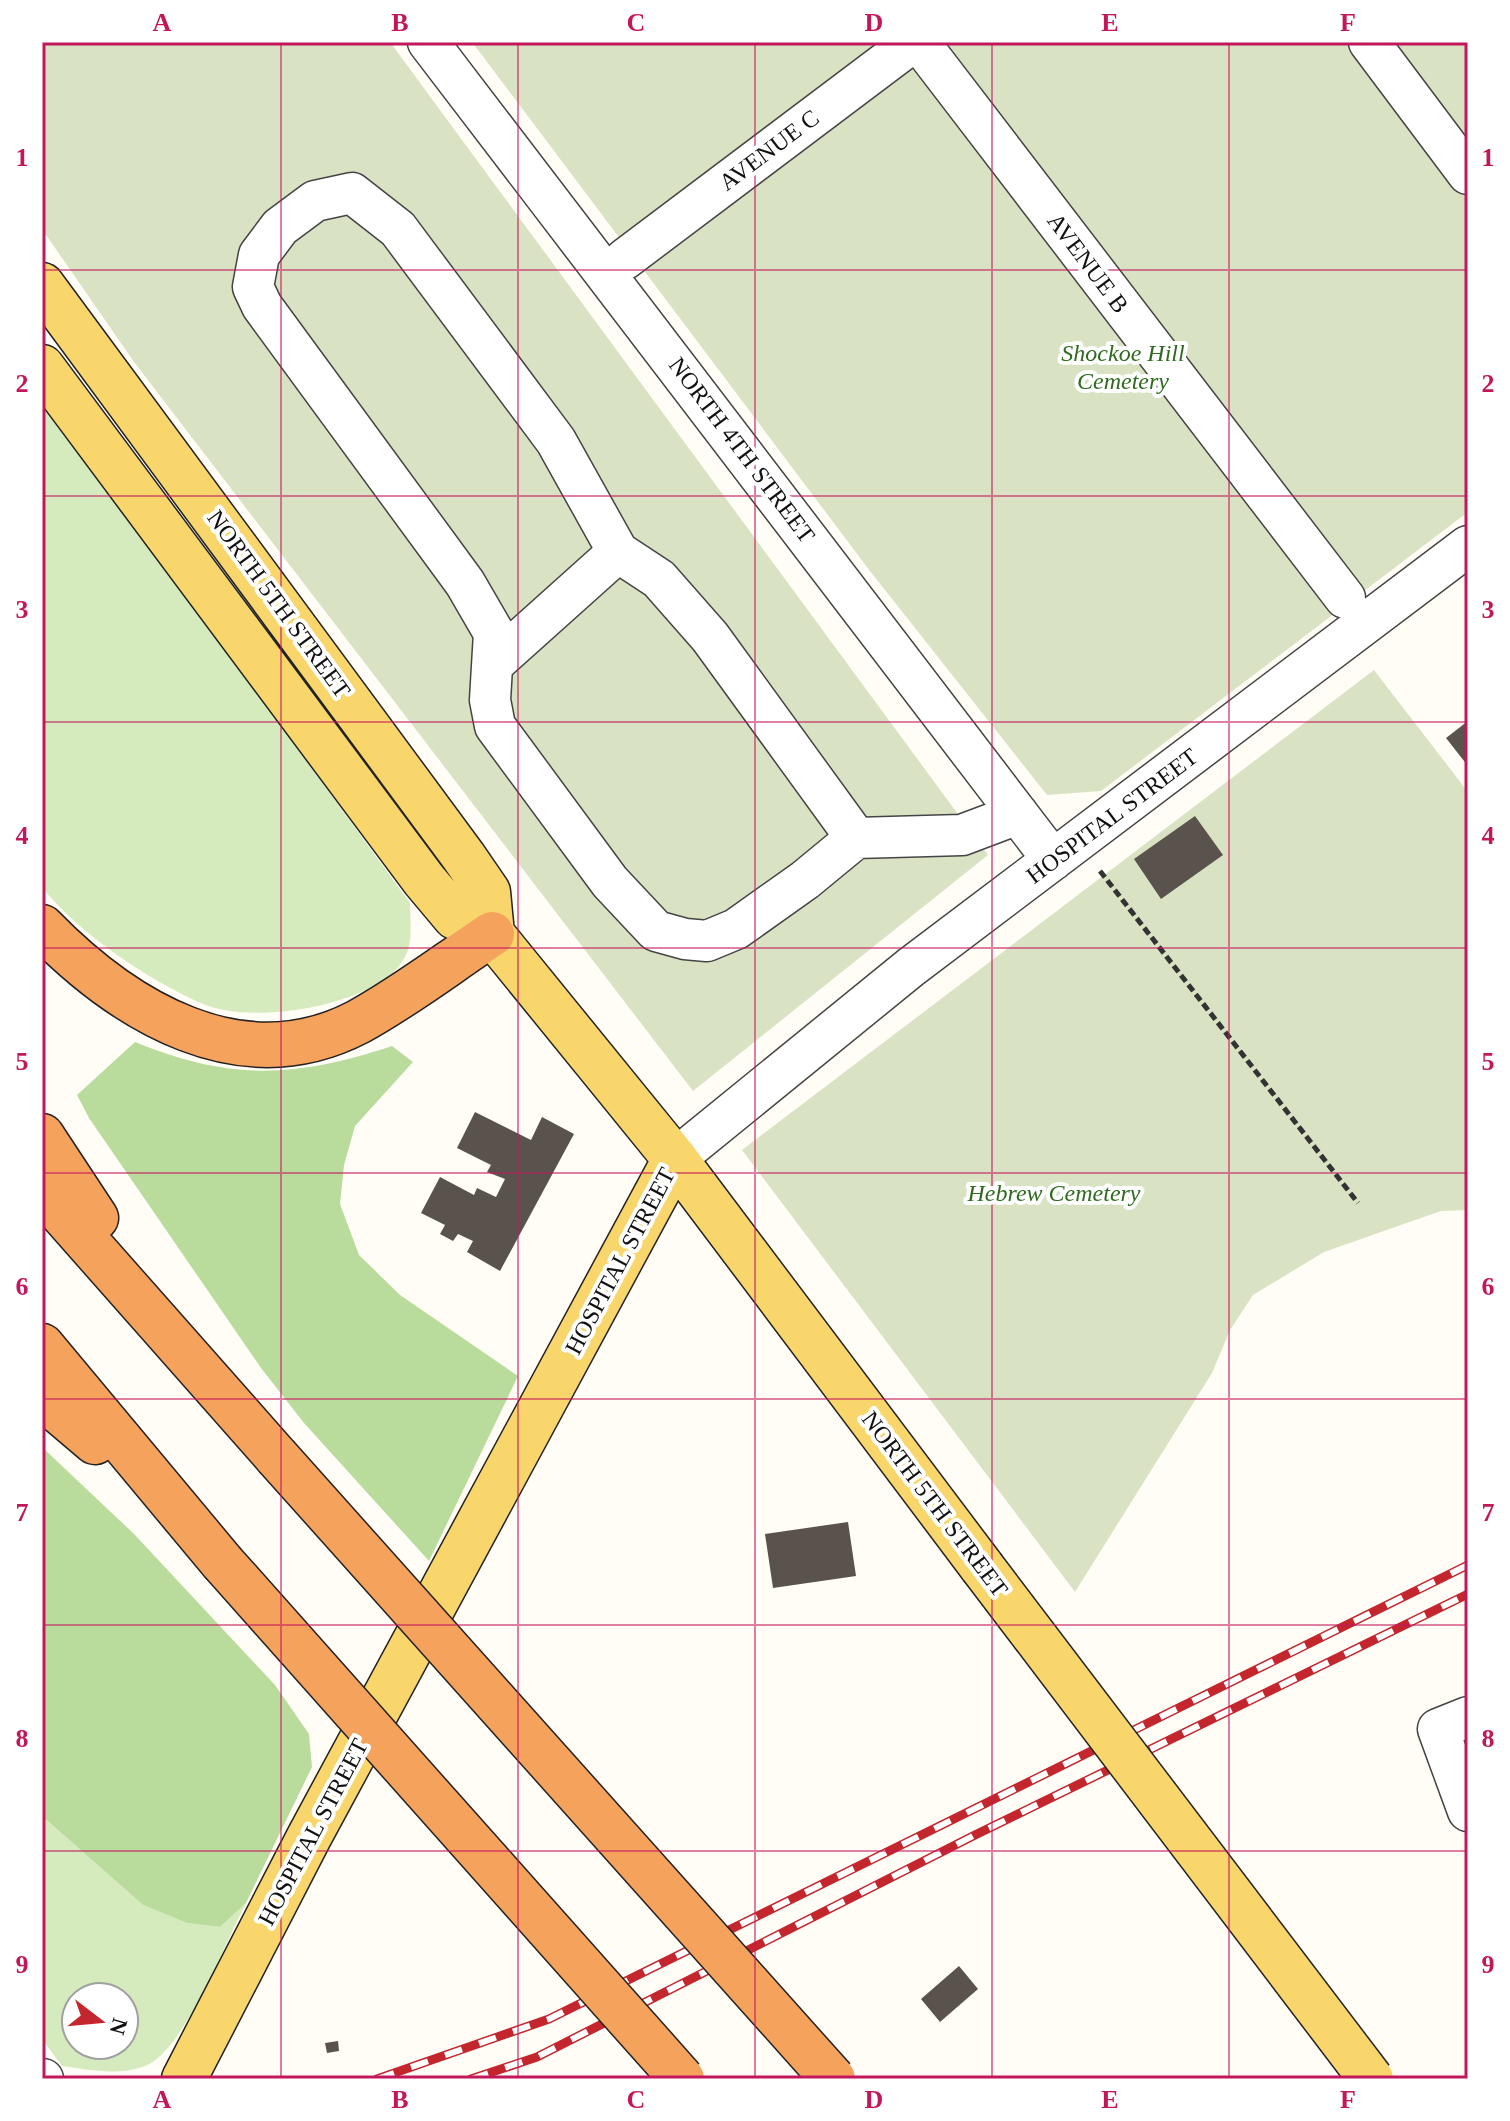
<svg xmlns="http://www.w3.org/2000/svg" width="1510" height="2121" font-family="Georgia,serif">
	<rect width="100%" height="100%" fill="#fffdf5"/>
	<!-- green -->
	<path fill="#d5ebbd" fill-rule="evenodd" d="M42,400L410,903C410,923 414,945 402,962C371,1007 251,1025 203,1004C150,981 78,933 42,887Z
		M42,1816L143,1905L187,1923L220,1927L246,1903C225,1944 191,2030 158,2058C134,2079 90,2070 62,2066L42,2039ZM76,1997H124V2045H76Z"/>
	<!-- forest -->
	<path fill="#b9dc9c" d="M135,1042C230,1081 296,1078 392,1046L413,1062L355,1126L344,1165L340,1204L359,1255L400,1295L518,1376L429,1561L304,1423L261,1368L89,1118L77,1095Z
		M42,1447L134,1534L275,1685L309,1734L312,1767L246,1903L220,1927L187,1923L143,1905L42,1816Z"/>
	<!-- cemetery -->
	<path fill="#d9e3c4" d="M42,42H390L988,855L693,1091L134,362L42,229Z
		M472,42H1468V512L1101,791L1047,795L870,571Z
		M1374,670L1468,792V1210L1441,1211L1324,1252L1253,1295L1230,1330L1212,1373L1075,1592L742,1150Z"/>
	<!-- building -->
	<path fill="#5a524d" d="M1468,721V766L1446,738Z
		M1195,816L1223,855L1161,899L1134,859Z
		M475,1112L531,1140L542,1117L574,1134L500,1271L467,1252L473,1241L458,1234L453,1241L440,1234L445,1225L421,1213L440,1177L474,1195L477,1188L496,1197L505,1179L487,1172L491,1165L457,1148Z
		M848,1522L856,1576L773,1588L765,1534Z
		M959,1966L978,1989L940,2022L921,1999Z
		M338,2041L339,2051L327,2053L325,2043Z"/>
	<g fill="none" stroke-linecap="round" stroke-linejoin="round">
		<!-- minor casing -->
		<g stroke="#444" stroke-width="43">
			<path id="minor" d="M428,42L1053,860
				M919,42L1345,598
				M1369,42L1468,174
				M625,259L913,42
				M493,664L618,552
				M856,838L710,637L659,579L618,552L556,441L398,229L352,193L315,201L280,227L259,255L253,287L262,306L465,583L494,633L490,700L495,726L610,882L656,931L685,939L707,941L736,929L805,880L856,838L962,835L1018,814
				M675,1159L911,967L1468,546
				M1468,1717L1438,1729L1468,1811
				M42,2079H43"/>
		</g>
		<!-- major casing -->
		<g stroke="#222" stroke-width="47">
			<path id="major" d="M42,285L464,857L488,892L492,934
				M42,367L424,880L455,917L492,934L675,1159L982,1567
				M184,2079L309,1837L675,1159"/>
		</g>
		<!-- highway casing -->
		<g stroke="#222" stroke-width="47">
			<path id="highway" d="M42,927C124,1011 241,1083 358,1022C404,997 448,963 492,934
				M42,1136L96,1218
				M42,1191L276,1456
				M42,1346L222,1562
				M42,1397L95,1442"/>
		</g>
		<!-- path -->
		<path stroke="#333" stroke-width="5" stroke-dasharray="8 4" stroke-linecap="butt" d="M1100,871L1358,1203"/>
		<!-- minor -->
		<use href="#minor" stroke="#fff" stroke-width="40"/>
		<!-- major -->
		<use href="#major" stroke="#f9d66b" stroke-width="44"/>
		<!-- highway -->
		<use href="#highway" stroke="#f5a25d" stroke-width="44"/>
		<!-- rail casing -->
		<g stroke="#c4262e" stroke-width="9">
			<path id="rail" d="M377,2079L549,2019L1468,1565
				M471,2079L537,2057L975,1835L1468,1594"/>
		</g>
		<!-- rail -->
		<use href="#rail" stroke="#fff" stroke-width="6" stroke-dasharray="18" stroke-linecap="butt"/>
		<!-- major-bridge casing -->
		<g stroke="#222" stroke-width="47" stroke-linecap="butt">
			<path id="major-bridge" d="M982,1567L1371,2079"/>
		</g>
		<!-- highway-bridge casing -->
		<g stroke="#222" stroke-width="47" stroke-linecap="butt">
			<path id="highway-bridge" d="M276,1456L833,2079
				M222,1562L682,2079"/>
		</g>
		<!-- major-bridge -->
		<use href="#major-bridge" stroke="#f9d66b" stroke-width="44"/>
		<!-- highway-bridge -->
		<use href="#highway-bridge" stroke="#f5a25d" stroke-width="44"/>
	</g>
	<!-- grid -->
	<path fill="none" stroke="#c2185b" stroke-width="2" stroke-opacity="0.55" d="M281,42V2079M518,42V2079M755,42V2079M992,42V2079M1229,42V2079M42,270H1468M42,496H1468M42,722H1468M42,948H1468M42,1173H1468M42,1399H1468M42,1625H1468M42,1851H1468"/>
	<g text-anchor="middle" stroke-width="8" stroke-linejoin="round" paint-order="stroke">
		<!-- street labels -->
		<g font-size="24" fill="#111" stroke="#fff">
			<text transform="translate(769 150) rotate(-37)" y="8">AVENUE C</text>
			<text transform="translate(1088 263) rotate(53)" y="8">AVENUE B</text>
			<text transform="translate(742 450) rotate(53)" y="8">NORTH 4TH STREET</text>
			<text transform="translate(279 604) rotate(54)" y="8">NORTH 5TH STREET</text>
			<text transform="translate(1112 816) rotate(-37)" y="8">HOSPITAL STREET</text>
			<text transform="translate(620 1261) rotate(-62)" y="8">HOSPITAL STREET</text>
			<text transform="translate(935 1504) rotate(53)" y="8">NORTH 5TH STREET</text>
			<text transform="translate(313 1832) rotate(-62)" y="8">HOSPITAL STREET</text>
		</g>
		<!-- park labels -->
		<g font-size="24" font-style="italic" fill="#2f6b1f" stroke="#fff">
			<text x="1123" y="361">Shockoe Hill<tspan x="1123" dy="28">Cemetery</tspan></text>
			<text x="1054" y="1201">Hebrew Cemetery</text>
		</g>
	</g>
	<!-- border -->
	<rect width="1510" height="2121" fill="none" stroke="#ffffff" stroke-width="88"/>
	<!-- north arrow -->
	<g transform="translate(100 2021) rotate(106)"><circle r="38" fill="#ffffff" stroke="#a0a0a0" stroke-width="2"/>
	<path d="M0-6L14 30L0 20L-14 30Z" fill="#c4262e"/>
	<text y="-12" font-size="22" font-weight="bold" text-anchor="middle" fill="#111111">N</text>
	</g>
	<rect x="44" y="44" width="1422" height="2033" fill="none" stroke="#c2185b" stroke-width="3"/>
	<g font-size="26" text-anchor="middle" font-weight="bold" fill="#c2185b">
		<text x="162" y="31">A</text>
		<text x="400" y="31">B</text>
		<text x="636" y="31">C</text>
		<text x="874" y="31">D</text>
		<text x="1110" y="31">E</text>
		<text x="1348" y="31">F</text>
		<text x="22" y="166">1</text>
		<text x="1488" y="166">1</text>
		<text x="22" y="392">2</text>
		<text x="1488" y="392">2</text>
		<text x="22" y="618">3</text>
		<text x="1488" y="618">3</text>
		<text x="22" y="844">4</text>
		<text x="1488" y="844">4</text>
		<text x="22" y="1070">5</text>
		<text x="1488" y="1070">5</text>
		<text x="22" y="1295">6</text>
		<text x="1488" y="1295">6</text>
		<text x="22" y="1521">7</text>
		<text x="1488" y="1521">7</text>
		<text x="22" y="1747">8</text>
		<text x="1488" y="1747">8</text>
		<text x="22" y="1973">9</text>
		<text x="1488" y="1973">9</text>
		<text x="162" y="2108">A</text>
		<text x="400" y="2108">B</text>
		<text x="636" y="2108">C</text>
		<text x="874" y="2108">D</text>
		<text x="1110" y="2108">E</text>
		<text x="1348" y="2108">F</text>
	</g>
</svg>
